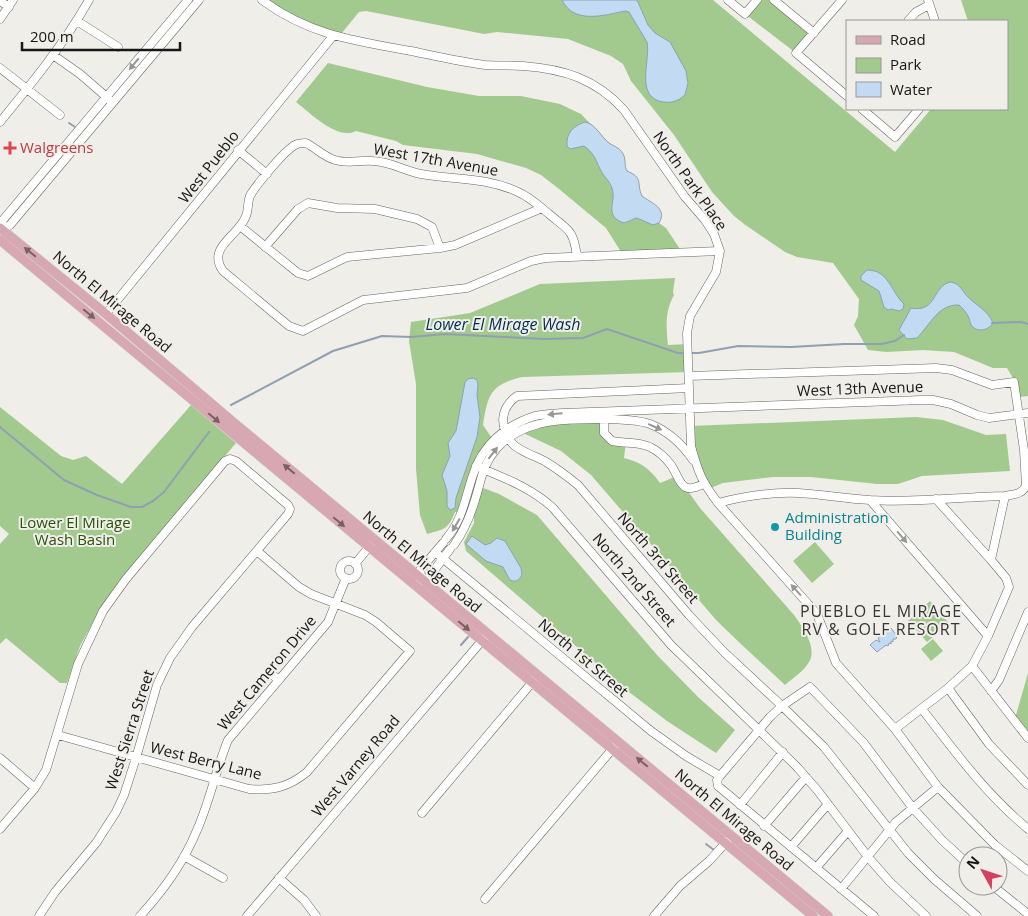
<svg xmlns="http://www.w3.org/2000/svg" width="1028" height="916" font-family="'Open Sans',sans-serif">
	<rect width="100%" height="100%" fill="#efeee9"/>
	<!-- green -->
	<path fill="#a2ca8f" d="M269,0H713L895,152L931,109H1007V21H968L961,0H1028V396L1019,397L1014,380L1007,368H993L954,352L923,350L887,352L868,350L854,325L858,316L859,299L833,263L797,257L785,252L744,224L734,216L712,192L674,135L631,81L623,64L611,56L568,39L497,32L484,34L366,11L359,12L341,34C314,26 291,16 269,0Z
		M757,0H774L814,33L796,53L745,14Z
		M328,63L427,87L479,96H521L560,104L581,114L609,143L619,149L625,158L624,165L627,171C640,177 639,180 640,194C648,203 668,207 659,223L666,228L682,252L623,255L606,228L559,189L541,175L526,168L477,154L403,145L396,141L356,131C338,141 310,113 296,102Z
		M675,278L673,292L674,295C665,311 666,326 668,345L687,344L689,372L522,377C490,385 488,395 483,425L498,447L478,486L499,494L537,515L657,655L698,697L735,730L716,753L667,721L629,692L466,551L464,542L474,523V512H455C448,530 444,529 427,534L420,515L416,469V384L409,341L411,322L470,313L540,284Z
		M191,405L236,443L117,584L103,604L80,646L67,683H60L6,638L0,644V544L9,534L0,526V407L61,456L73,460L86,456L122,484Z
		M916,417L943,420L986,435L1006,434L1010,471L922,476L898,484H877L811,477H773L723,483L708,489L703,484L690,426Z
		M605,420L606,436L626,441L624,458C641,462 650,469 660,483L677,476L700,508L794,615C802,626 818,648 809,662C804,671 793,678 785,685L742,645L717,621L591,475L561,451L519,431L540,423Z
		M815,542L834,564L812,583L793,561Z
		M930,601L949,623L927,642L908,621Z
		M933,639L943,651L931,661L921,649Z
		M1028,673V738L1014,722Z"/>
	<!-- water -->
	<path fill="#c3daf3" stroke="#90a0b1" d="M562,0H637L648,25L655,33L670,42L686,71L688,83L685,95C678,101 673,103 663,102C634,97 651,60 647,42L629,12L625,11C605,15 574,25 562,0Z
		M585,122C596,124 601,137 609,143C615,147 621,148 624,156C626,161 624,166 627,171C644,178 636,183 642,196C651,203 668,208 659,223L653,225L637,218C626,221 625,227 614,217C609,208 614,203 613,194C613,183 604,178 600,169C596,160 593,152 584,146L570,149L567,146C566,133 573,126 585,122Z
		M867,270C889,270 891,292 904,304L903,309L899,311L891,309L888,310L884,307L879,291L861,280V276Z
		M951,282C960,284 961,289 966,295C975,305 988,310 993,323C989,330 978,333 972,326C970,324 970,321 969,318C967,313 963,309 959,305C938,304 930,325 917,338L907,339L899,330L910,310L911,308C938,313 932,285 951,282Z
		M473,378L477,380L478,384L477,395L480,417L477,437L456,498L455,508L450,510L447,506V491L442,475L450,456L448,443L456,431L465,382L468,379Z
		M472,536L485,545L491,543L497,538L505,541L521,568L522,575C519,580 516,583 510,580L503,567L486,561L466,544Z
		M891,628L897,636L896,639H893V642L891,641V644L889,643L888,646L886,645L877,652L870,645L876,640L880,642L878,638Z"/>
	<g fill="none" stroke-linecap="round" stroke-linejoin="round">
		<!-- stream -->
		<path stroke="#90a0b1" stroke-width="2" d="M69,123L75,127
			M992,323L1021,322L1028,324
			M689,353H699L738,346L791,347L844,344H882L895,341L904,335
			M231,405L333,351L382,336L411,337L445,334L544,339L583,338L607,329L678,353H684
			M0,427L64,480L97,495L131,507H142L153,501L164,492L209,432
			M461,645L468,637
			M706,844L714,850"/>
		<!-- minor casing -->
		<g stroke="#686662" stroke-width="9">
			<path id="minor" d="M262,0C309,35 355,41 411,51C435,56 460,62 485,65C498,66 511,65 523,66C564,69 596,79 624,110L685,197L705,220L714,234L720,251L716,272L690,316L687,333L691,446C698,472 702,482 718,503L817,614L836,663L895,729L938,787L995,845L1028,871
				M728,0L745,14L757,0
				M774,0L814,33
				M842,0L796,53L847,96
				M928,0L935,21
				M0,1L9,7
				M0,19L13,0
				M77,21L118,47
				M908,21L916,12L929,5
				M53,55L80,74L110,100
				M0,68L60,115
				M862,109L895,137L919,109
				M0,122C32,83 64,44 89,0
				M238,150L267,174
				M240,226L298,273L308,276L347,257L440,248L455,245L542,208
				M2,230L10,225L199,0
				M2,230V221L188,0
				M265,247L298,209L308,203L337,208L375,209L417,219L432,227L440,248
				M577,256C573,229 569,231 549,214C539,206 530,197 518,192C487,177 454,180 421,174C405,171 389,161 373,161C360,160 348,164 335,160C324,157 316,148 306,143C302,143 298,143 295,145C284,151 258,183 251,194C247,200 249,209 246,216C239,236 206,247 223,271L289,326L303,331L363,300L467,288L531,261L545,258L720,251
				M106,314L333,36
				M689,376L936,368L952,370L992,385L1014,382L1024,450L1026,486C1021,495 1014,494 1005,496L991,560L1006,578L1009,587L988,636L972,666L948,688L895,729
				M689,388L517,396C500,408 499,426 512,443C518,451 538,457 546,462C558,469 568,477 578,485L689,615L724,652L782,706L824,747L908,853L934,879L977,916
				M604,417V433L612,441C626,444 637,441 650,447C658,451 665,457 671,465C681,480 680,496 703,484
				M476,466C502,477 532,488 553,508L671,645L797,767L818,791L868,857L890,882L926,916
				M936,499L991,560
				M870,500L988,636
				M718,503C744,496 771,492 798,493C822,494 846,499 870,500C915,503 960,497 1005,496
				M446,539C463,519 465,498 473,475C482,445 506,425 535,416C544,414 554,414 563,413L922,400H933L951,404L977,415L989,418L1028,413
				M454,545C464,531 470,517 475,500C482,479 481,467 497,448C508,436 523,428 539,424C560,418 629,417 650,424C668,431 682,444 693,460
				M435,552L651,731L686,756L720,776
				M340 570a9 9 0 1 1 18 0a9 9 0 1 1-18 0Z
				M355,564L373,542
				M422,580L420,570L443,543
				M420,582L429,577L450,549
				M972,666L1028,738
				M270,673L279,680
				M948,688L989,744L1028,785
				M991,691L999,680L1028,612
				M922,709C956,753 985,793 1028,829
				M58,735L249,789C272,791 289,787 307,772L410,651L376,622L365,615L311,594L299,587L257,551
				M0,758L35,788
				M740,805L783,752
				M422,813L535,679
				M764,826L806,777
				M0,829L35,788L46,770L78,664L103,611L126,579L225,461L230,459L236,461L288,505L290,509L288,514L192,627L170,658L157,685L136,758L124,795L116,812L96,843L55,892L39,916
				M791,847L828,804
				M184,856L223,878
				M816,868L848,831
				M279,878L304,900L316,916
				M993,886L1028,914
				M841,889L896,822L938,787
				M485,899L615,746
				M140,916C163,891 184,862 197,830C210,801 216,769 228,740L328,622L346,578
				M247,916L486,636
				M654,916L680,886L709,861L732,836
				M874,916L718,786L717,780L720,776L770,717L782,706L810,687L863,742L912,807L942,840L968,864"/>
		</g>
		<!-- major casing -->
		<g stroke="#ccc" stroke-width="10">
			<path id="major" d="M0,228L106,314L233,422L828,916
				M0,240L813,916"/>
		</g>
		<!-- minor -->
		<use href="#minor" stroke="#fff" stroke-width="8"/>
		<!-- major -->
		<use href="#major" stroke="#d7a8b2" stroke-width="9"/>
	</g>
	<!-- one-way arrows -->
	<defs><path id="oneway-solid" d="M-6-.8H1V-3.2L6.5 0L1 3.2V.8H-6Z" transform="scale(1.25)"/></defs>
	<g fill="#979796">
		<use href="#oneway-solid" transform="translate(134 64) rotate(130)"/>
		<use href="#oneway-solid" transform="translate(555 414) rotate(175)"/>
		<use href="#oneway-solid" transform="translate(655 427) rotate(24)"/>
		<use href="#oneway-solid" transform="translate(493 453) rotate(-52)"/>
		<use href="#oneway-solid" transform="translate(456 525) rotate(121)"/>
		<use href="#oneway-solid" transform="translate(902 537) rotate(49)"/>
		<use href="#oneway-solid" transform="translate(796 590) rotate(-132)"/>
	</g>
	<g fill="#786064">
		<use href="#oneway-solid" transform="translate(30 252) rotate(-141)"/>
		<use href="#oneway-solid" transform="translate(89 314) rotate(39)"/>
		<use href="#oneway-solid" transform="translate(214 418) rotate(40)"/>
		<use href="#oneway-solid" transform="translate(289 469) rotate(-140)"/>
		<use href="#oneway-solid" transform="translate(339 522) rotate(40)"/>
		<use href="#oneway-solid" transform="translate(464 626) rotate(40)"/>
		<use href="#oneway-solid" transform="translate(642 762) rotate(-140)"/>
	</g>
	<!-- markers -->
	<path fill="#e0444e" stroke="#efeee9" stroke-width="2" d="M7.5 140.5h5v5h5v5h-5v5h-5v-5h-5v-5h5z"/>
	<circle fill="#0f9aa8" stroke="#efeee9" stroke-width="2" cx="775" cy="527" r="5"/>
	<g text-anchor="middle" stroke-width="4" stroke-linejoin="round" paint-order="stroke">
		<!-- health labels -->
		<g font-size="15" fill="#be3a42" stroke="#efeee9" text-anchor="start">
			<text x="20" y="153">Walgreens</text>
		</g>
		<!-- street labels -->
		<g font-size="15" fill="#181716" stroke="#efeee9">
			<text transform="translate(436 160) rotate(10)" y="5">West 17th Avenue</text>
			<text transform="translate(209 167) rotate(-52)" y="5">West Pueblo</text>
			<text transform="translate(690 181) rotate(55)" y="5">North Park Place</text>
			<text transform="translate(112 302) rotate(40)" y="5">North El Mirage Road</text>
			<text transform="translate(860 389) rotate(-2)" y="5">West 13th Avenue</text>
			<text transform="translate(658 558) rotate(49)" y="5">North 3rd Street</text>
			<text transform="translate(422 562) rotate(40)" y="5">North El Mirage Road</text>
			<text transform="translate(634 580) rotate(49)" y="5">North 2nd Street</text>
			<text transform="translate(583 658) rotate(40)" y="5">North 1st Street</text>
			<text transform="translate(267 673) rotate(-50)" y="5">West Cameron Drive</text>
			<text transform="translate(130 730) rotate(-72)" y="5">West Sierra Street</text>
			<text transform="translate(206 761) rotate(14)" y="5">West Berry Lane</text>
			<text transform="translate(356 766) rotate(-50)" y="5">West Varney Road</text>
			<text transform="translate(734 820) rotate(40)" y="5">North El Mirage Road</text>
		</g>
		<!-- culture labels -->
		<g font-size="15" fill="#0d838f" stroke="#efeee9" text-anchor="start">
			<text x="785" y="523">Administration<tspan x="785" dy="17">Building</tspan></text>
		</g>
		<!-- park labels -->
		<g font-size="15" fill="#285208" stroke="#efeee9">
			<text x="75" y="528">Lower El Mirage<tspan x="75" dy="17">Wash Basin</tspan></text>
		</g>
		<!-- water labels -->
		<g font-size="16" font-style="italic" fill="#022e54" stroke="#efeee9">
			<text x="503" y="330">Lower El Mirage Wash</text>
		</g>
		<!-- neighbourhood labels -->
		<g font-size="16" letter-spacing="1" fill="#373632" stroke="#efeee9">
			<text x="881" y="617">PUEBLO EL MIRAGE<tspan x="881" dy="18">RV &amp; GOLF RESORT</tspan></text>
		</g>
	</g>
	<!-- legend -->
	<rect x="846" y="20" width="162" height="90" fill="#efeee9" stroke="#999895"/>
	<rect x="856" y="36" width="25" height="8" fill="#d7a8b2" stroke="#999895"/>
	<text x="890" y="45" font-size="15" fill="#181716">Road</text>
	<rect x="856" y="58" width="25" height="15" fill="#a2ca8f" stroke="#999895"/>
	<text x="890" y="70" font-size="15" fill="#181716">Park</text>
	<rect x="856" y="82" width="25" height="15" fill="#c3daf3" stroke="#999895"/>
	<text x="890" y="95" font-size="15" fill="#181716">Water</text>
	<!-- north arrow -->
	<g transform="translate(983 871) rotate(310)"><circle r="24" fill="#efeee9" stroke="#999895"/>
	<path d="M0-4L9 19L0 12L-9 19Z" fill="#d2425f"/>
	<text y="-8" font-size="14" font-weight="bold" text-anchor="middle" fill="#181716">N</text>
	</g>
	<!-- scale -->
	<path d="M22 42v8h158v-8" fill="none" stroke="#181716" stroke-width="2.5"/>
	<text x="30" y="42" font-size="15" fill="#181716" stroke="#efeee9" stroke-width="4" paint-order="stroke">200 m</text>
</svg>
